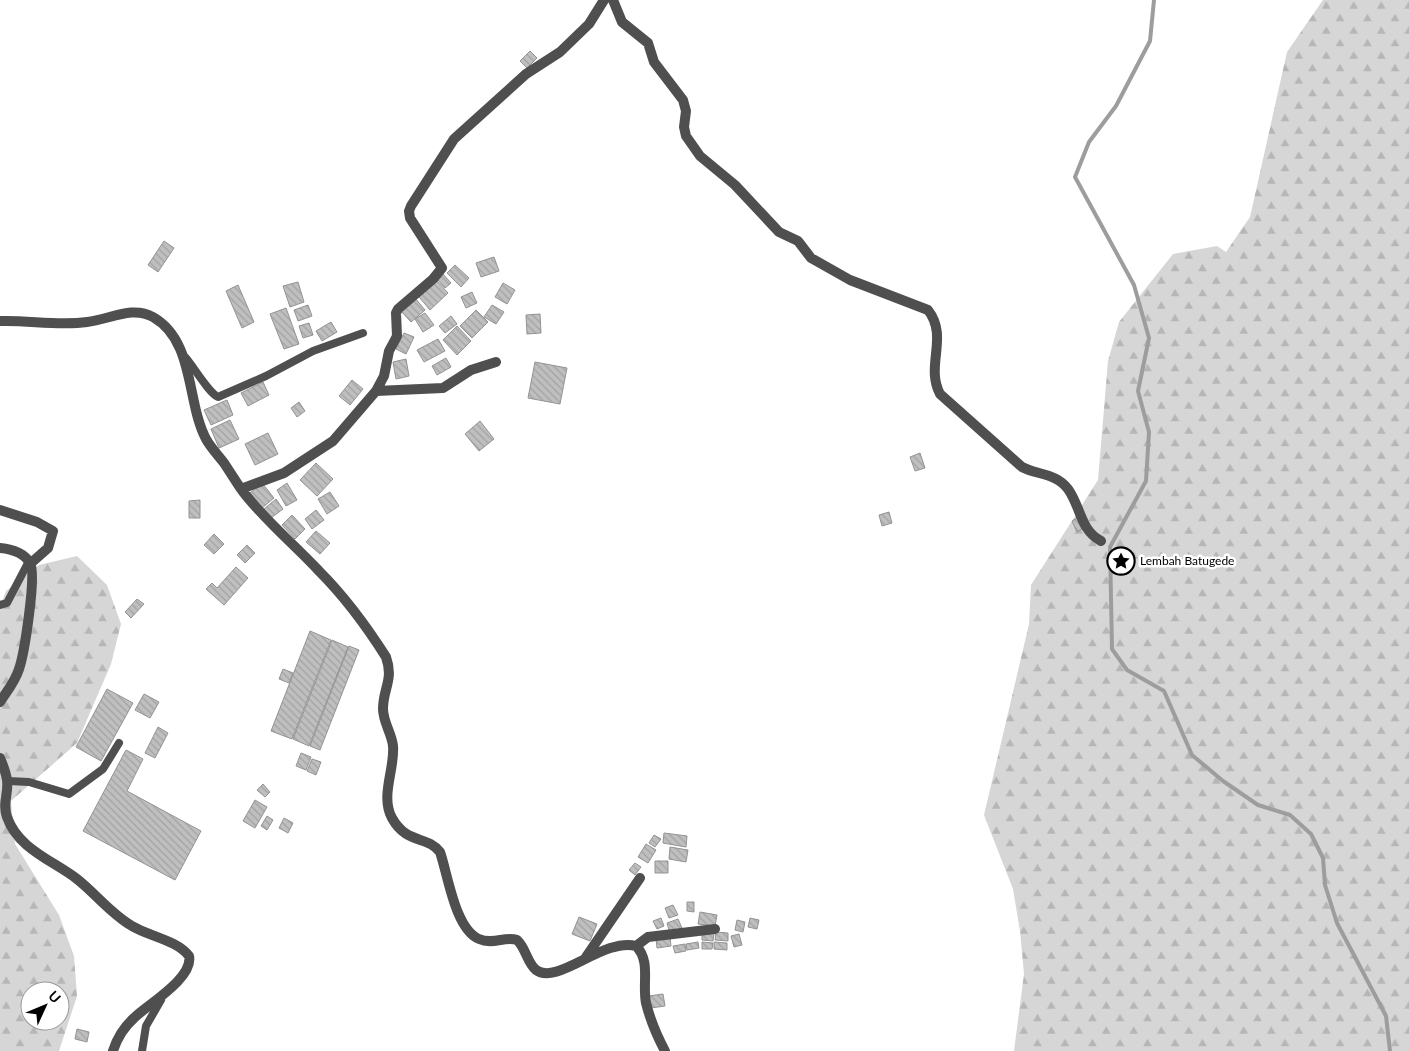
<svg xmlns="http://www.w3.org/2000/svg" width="1409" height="1051" font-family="Lato,sans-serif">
	<defs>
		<pattern id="forest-firs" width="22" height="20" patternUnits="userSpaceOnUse" patternTransform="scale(1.25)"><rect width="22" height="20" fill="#d6d6d6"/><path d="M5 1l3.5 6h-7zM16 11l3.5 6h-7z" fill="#b6b6b6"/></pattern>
		<pattern id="building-back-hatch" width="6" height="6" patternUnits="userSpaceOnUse" patternTransform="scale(1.25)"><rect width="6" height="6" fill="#bfbfbf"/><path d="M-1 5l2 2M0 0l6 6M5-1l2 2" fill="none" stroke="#a2a2a2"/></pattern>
	</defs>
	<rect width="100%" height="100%" fill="#fff"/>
	<!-- forest -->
	<path fill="url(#forest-firs)" fill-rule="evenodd" d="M1323,0H1409V1051H1014L1024,974L1020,931L1013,889L984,815L1029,624L1031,585L1098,480L1108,361L1119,322L1173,254L1217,246L1226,252L1250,217L1287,52Z
		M77,556L107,585L121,624L111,664L77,743L11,801L15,844L59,915L74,956L77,996L59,1051H0V607L6,591L39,565ZM30,991H60V1021H30Z"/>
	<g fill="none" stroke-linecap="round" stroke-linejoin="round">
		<!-- stream -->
		<path stroke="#9d9d9d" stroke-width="4" d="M1154,0L1150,41L1116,106L1089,142L1075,177L1134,285L1149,338L1138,391L1149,432L1146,481L1110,547L1112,649L1127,670L1164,691L1192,755L1223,781L1258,805L1290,815L1311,834L1323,858L1325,885L1337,923L1386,1016L1390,1051"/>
	</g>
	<!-- building -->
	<path fill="url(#building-back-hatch)" stroke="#939393" d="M530,51L537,58L527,68L520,61Z
		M164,241L174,248L158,272L148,265Z
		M494,257L499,271L481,277L476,263Z
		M455,265L469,278L461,287L447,273Z
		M443,274L451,283L445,288L437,279Z
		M437,281L448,293L430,310L419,297Z
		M298,282L304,302L290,307L283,286Z
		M503,283L515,290L507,304L495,297Z
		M238,285L254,322L242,328L226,291Z
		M472,292L477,303L466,308L461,297Z
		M415,298L425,310L411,322L401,311Z
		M308,305L312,316L298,321L294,310Z
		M492,305L504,312L496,324L484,317Z
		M286,308L299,344L284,349L270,314Z
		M476,310L488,322L472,338L460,326Z
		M425,313L434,325L423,332L415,319Z
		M540,314L541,333L527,334L526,315Z
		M451,316L457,324L445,333L439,326Z
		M331,322L337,332L322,341L316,331Z
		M309,323L313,335L303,338L299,326Z
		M457,326L471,341L457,355L443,340Z
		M404,333L414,337L406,354L396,349Z
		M438,339L445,351L424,362L417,350Z
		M446,358L451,367L437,375L432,366Z
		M406,359L409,376L396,379L393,362Z
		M535,362L567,368L560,404L528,398Z
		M352,380L363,389L350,405L339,396Z
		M263,382L269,395L248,406L241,393Z
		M227,400L233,415L211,425L204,410Z
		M299,402L305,411L297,417L291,408Z
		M230,420L239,439L219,448L211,429Z
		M480,421L494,439L479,451L465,434Z
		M268,433L278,454L255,465L245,444Z
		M920,453L925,468L915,471L910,457Z
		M316,463L333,479L317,496L300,480Z
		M262,483L274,498L262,508L250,493Z
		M287,483L297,500L286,506L277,490Z
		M330,492L339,506L327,514L318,499Z
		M276,499L283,509L271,518L264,509Z
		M200,500V518H189V501Z
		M316,510L324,520L312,529L305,519Z
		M889,512L892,523L882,526L879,515Z
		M292,515L305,529L295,539L282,525Z
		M1077,518L1082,529L1077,532L1072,521Z
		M316,531L330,543L320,554L306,542Z
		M214,534L224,544L214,554L204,545Z
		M247,545L255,553L245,563L237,555Z
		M236,567L248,578L224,605L206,589L212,583L217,588Z
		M137,599L144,604L131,618L125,612Z
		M310,631L331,640L292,739L271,731Z
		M332,640L348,647L309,746L293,739Z
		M349,646L359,650L320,750L310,746Z
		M283,669L293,673L289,683L279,679Z
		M107,689L133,703L101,761L76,747Z
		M144,694L159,702L150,718L135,710Z
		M158,727L168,733L155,758L145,753Z
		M126,750L143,759L127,791L201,831L175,880L83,831Z
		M301,753L311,757L306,770L296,766Z
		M312,759L321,762L316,775L307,771Z
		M263,784L270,792L265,797L257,790Z
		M255,800L267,807L255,828L243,821Z
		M267,816L273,820L267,830L261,826Z
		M284,818L293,823L288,833L279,828Z
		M664,833L687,836L686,847L663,843Z
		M654,835L661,839L655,847L649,843Z
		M646,844L656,850L648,863L638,857Z
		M670,847L688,850L686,862L669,859Z
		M655,861H668V873H655Z
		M635,863L641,867L635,875L629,870Z
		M687,902H694V912L687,911Z
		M673,905L678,915L669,918L665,908Z
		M700,912L717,915L715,926L698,924Z
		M579,917L597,924L590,941L572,934Z
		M661,918L664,926L657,929L653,921Z
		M750,918L759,920L757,929L748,927Z
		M678,919L682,928L670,933L667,923Z
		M737,920L745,922L743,932L735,930Z
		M702,932L714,933L713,941L702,940Z
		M716,932L728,933V941L715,940Z
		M739,934L742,945L734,947L731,936Z
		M670,937L671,946L657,948L656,938Z
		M698,942L699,948L687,950L686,944Z
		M702,942L713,943L712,949H702Z
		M714,942L727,943V950L714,949Z
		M685,944L686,951L675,953L673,946Z
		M663,994L665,1006L651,1008L649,996Z
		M77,1029L89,1032L87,1042L75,1039Z"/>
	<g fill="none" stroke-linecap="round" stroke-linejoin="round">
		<!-- lane -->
		<path stroke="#4f4f4f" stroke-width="8" d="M185,357C194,367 208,392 218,397L266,376L313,351L363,333
			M0,605L7,603L29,561
			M8,781L29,782L69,794L103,769L119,743
			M142,1051L146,1026L161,1000"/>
		<!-- street -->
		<path stroke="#4f4f4f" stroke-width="10" d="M613,0L622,22L648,43L654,62L683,100L686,111L684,127L686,136L700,156L735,185L779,232L798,241L811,258L850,280L928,310C949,337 925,366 940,394L1022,467C1037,475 1056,473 1068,489C1081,507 1080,530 1101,541
			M0,321C29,320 58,326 87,322C109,320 132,305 153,317C195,341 186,401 206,439C211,448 218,455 224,463C230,472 235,480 241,489C263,519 293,543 319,571C344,596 367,627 386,657C394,680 383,688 383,709C383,722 392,734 393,746C395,769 380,796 392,818C407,845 427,835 440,852C448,875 455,929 479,939C493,945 505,936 517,940C526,948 527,963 536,970C557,986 604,937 636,946C651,961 642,983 646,1003C650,1019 657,1036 665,1051
			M376,391L443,388L471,370L496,362
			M241,489L284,473L333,441L376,391L384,376L389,351L397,336L396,313L398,309L433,279L442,268L410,218L409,211L411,206L454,139L526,74L560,52L589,24L604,0
			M0,510L37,522L53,531L48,548L31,563
			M0,548C11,549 24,553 30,563C37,574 24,655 19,669C15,682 7,691 0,702
			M0,758C3,765 6,773 7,780C9,793 2,803 7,817C18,849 54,861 77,879C96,894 111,914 132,926C148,936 177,940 189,956C194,978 147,1005 134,1018C124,1027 117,1038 113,1051
			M636,946L648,937L715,929
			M586,957L640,878"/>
	</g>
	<!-- icons -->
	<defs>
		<g id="sight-ring" transform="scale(1.4375)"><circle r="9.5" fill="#fff" stroke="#000" stroke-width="1.5"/><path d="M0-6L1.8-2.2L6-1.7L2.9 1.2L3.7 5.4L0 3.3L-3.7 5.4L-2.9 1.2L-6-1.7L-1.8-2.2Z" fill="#000"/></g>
	</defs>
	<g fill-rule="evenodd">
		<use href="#sight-ring" x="1121" y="561"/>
	</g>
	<g text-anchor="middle" stroke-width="5" stroke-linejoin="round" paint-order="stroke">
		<!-- poi labels -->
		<g font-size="12" fill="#000" stroke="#fff" text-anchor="start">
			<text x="1140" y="565">Lembah Batugede</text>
		</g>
	</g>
	<!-- north arrow -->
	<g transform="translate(45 1006) rotate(46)"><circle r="24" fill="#ffffff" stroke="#999999"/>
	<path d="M0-4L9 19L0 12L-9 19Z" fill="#000000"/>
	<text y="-8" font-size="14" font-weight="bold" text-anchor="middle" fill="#000000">U</text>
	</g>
</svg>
